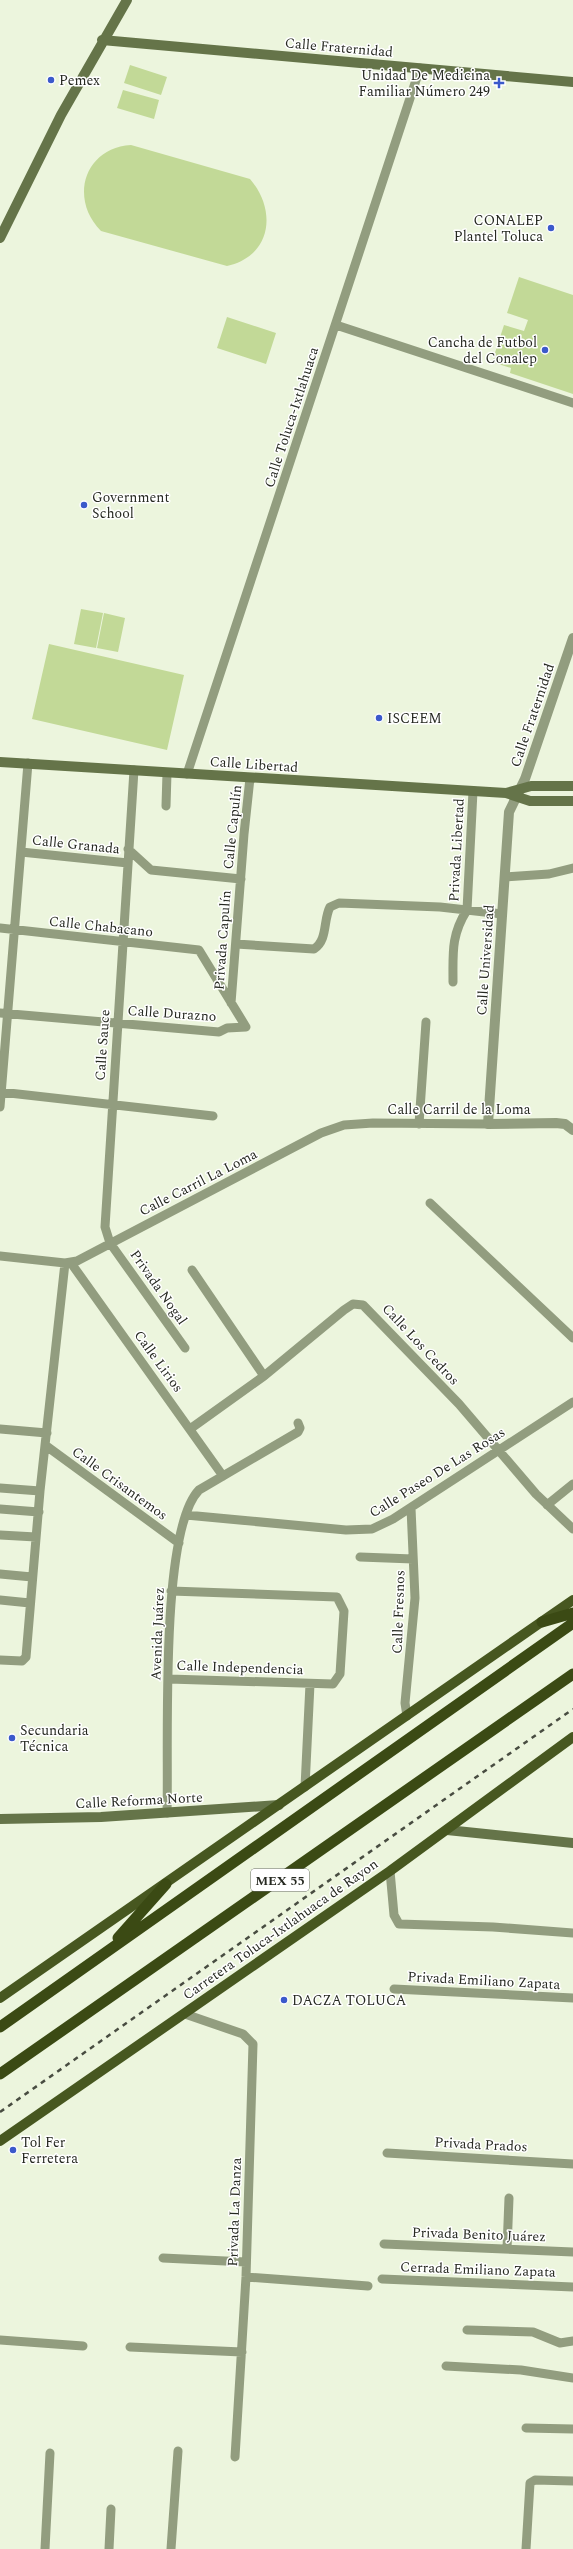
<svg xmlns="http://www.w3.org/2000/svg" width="573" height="2549" font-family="Spectral,serif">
	<rect width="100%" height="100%" fill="#ecf5dd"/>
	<!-- green -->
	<path fill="#c2d997" d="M130,65L167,77L161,95L124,83Z
		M123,90L159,100L154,119L117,108Z
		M131,145L250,179C277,210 272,256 227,266L101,231C69,199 84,148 131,145Z
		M519,277L573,295V394L510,373L511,368L492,362L504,325L524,331L528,320L507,313Z
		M227,317L276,333L266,364L217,348Z
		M81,609L103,613L96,648L74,644Z
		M104,613L125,618L118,652L97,648Z
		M49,644L184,675L167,750L32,719Z"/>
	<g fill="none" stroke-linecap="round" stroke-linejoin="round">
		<!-- minor -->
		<path stroke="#929d7f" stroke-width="9" d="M336,325L573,403
			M134,770L105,1227L110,1243L185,1348
			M187,774L420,68
			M166,806L167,773
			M128,849L151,870L241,879
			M21,852L128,863
			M505,877L549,874L573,868
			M0,928L199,950L246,1027
			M236,944L314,949C328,940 323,920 330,907L339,903L440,907L502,914
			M453,982C453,953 451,935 467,910L473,791
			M231,1003L244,834L250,778
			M0,1013L219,1032L227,1028L246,1027
			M0,1092L213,1116
			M0,1107L28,763
			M419,1124L426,1022
			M430,1203L573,1338
			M0,1256L65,1263L77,1261L321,1133L344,1125L373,1123L488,1124
			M71,1263L223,1476
			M192,1270L264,1376
			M0,1429L47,1433
			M190,1429L264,1376L344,1310L353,1304L363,1305L459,1404L536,1494L573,1529
			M45,1445L179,1543
			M0,1488L40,1491
			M547,1505L573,1484
			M0,1509L39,1512
			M186,1515L346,1530L372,1529L393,1519L573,1402
			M0,1535L36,1537
			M360,1557L413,1559
			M0,1574L32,1577
			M0,1600L30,1603
			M0,1660L22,1661L26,1657L40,1491L65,1263
			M169,1679L333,1684L340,1674L344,1611L337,1597L171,1591
			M407,1716L405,1703L415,1598L411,1508
			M305,1787L310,1684
			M167,1813C169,1749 159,1531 199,1490L298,1432L300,1428L298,1423
			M390,1871L394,1915L399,1924L493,1927L573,1933
			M394,1989L573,1998
			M185,2014L243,2034L253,2044L246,2277L235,2457
			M387,2153L573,2164
			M384,2244L573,2252
			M507,2249L509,2198
			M163,2258L246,2262
			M246,2277L368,2286
			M382,2279L573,2287
			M467,2330L533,2332L560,2343L573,2341
			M0,2340L83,2346
			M130,2347L242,2352
			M446,2366L521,2370L573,2378
			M526,2428L573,2429
			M45,2549L50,2453
			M109,2549L111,2509
			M171,2549L178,2451
			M526,2549L530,2483L535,2480L573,2481"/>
		<!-- tertiary -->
		<path stroke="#929d7f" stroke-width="10" d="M573,638L525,779L509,812L488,1124L556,1123L565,1124L573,1130"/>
		<!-- secondary -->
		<path stroke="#657449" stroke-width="10" d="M102,40L573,82
			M0,238L61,115L127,0
			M0,762L506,793L531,786H573
			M506,793L530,801H573
			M0,1819L101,1817L279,1805
			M447,1830L573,1843"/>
		<!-- primary -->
		<path stroke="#475720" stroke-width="10" d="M0,1998L573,1600
			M0,2141L390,1871L573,1737"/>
		<!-- trunk -->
		<path stroke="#3b4a14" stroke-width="11" d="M542,1622L573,1613
			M118,1938L166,1884
			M0,2027L573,1623
			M0,2074L573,1674"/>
		<!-- rail -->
		<path stroke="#484c41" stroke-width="2.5" stroke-dasharray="5 5" stroke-linecap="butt" d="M0,2112L573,1709"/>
	</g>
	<!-- markers -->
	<g fill="#3b59cb" stroke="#fff" stroke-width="1.5">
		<circle cx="51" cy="80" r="4"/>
		<path d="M497 77h4v4h4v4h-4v4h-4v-4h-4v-4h4z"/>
		<circle cx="551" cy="228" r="4"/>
		<circle cx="545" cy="350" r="4"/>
		<circle cx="84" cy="505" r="4"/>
		<circle cx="379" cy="718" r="4"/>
		<circle cx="12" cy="1738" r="4"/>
		<circle cx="284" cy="2000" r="4"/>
		<circle cx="13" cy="2150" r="4"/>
	</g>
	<g text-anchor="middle" stroke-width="3" stroke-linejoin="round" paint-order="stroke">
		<!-- shield labels -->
		<rect fill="#fff" stroke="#676964" stroke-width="1" x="251" y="1869" width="58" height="22" rx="3"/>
		<g font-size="13" font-weight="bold" fill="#262921">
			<text x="280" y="1885">MEX 55</text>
		</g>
		<!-- street labels -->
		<g font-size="14" fill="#262921" stroke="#fff">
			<text transform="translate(339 47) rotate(5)" y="5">Calle Fraternidad</text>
			<text transform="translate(291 417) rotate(-72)" y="5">Calle Toluca-Ixtlahuaca</text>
			<text transform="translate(532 715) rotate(-71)" y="5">Calle Fraternidad</text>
			<text transform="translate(254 764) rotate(4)" y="5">Calle Libertad</text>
			<text transform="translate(232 827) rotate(-84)" y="5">Calle Capulín</text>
			<text transform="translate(76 844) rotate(6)" y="5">Calle Granada</text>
			<text transform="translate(456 850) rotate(-87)" y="5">Privada Libertad</text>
			<text transform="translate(101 926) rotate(6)" y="5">Calle Chabacano</text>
			<text transform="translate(222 940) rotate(-86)" y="5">Privada Capulín</text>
			<text transform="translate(485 960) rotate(-86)" y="5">Calle Universidad</text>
			<text transform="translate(172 1013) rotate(4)" y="5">Calle Durazno</text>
			<text transform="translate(102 1045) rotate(-86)" y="5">Calle Sauce</text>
			<text x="459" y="1114">Calle Carril de la Loma</text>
			<text transform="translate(198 1182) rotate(-27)" y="5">Calle Carril La Loma</text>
			<text transform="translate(159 1287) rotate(55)" y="5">Privada Nogal</text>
			<text transform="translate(421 1344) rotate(47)" y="5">Calle Los Cedros</text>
			<text transform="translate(159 1361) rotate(54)" y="5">Calle Lirios</text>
			<text transform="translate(437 1472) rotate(-32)" y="5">Calle Paseo De Las Rosas</text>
			<text transform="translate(120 1483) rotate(36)" y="5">Calle Crisantemos</text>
			<text transform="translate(398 1612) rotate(-88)" y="5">Calle Fresnos</text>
			<text transform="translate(157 1634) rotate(-88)" y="5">Avenida Juárez</text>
			<text transform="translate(240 1667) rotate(2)" y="5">Calle Independencia</text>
			<text transform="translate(139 1800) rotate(-3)" y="5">Calle Reforma Norte</text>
			<text transform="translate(280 1929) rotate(-35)" y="5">Carretera Toluca-Ixtlahuaca de Rayon</text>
			<text transform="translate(484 1980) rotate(3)" y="5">Privada Emiliano Zapata</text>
			<text transform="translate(481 2144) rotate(3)" y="5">Privada Prados</text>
			<text transform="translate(234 2212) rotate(-88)" y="5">Privada La Danza</text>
			<text transform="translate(479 2234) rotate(2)" y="5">Privada Benito Juárez</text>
			<text transform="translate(478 2269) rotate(2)" y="5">Cerrada Emiliano Zapata</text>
		</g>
		<!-- poi labels -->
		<g font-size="14" fill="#262921" stroke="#fff" text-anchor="start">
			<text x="490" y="80" text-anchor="end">Unidad De Medicina<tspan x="490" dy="16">Familiar Número 249</tspan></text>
			<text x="59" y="85">Pemex</text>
			<text x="543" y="225" text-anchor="end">CONALEP<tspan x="543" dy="16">Plantel Toluca</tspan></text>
			<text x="537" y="347" text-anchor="end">Cancha de Futbol<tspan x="537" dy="16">del Conalep</tspan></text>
			<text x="92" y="502">Government<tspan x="92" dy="16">School</tspan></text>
			<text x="387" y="723">ISCEEM</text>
			<text x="20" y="1735">Secundaria<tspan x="20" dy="16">Técnica</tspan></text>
			<text x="292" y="2005">DACZA TOLUCA</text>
			<text x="21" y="2147">Tol Fer<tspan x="21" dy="16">Ferretera</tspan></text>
		</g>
	</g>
</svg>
